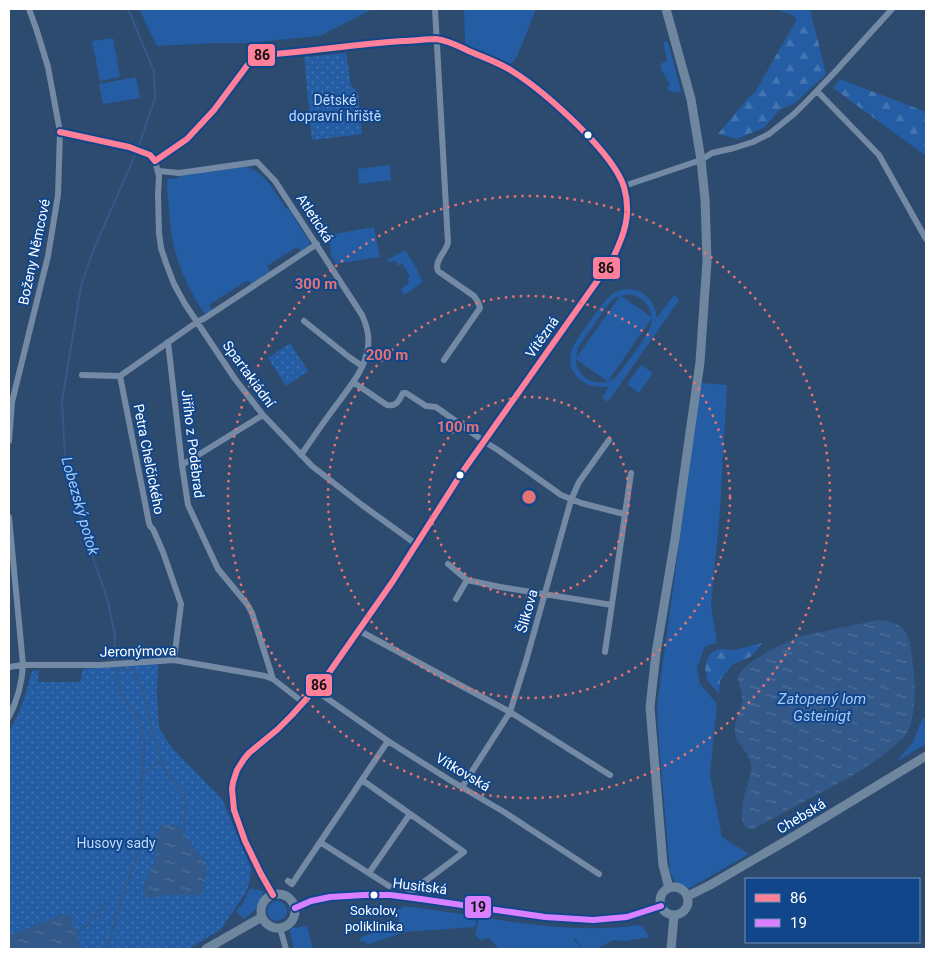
<svg xmlns="http://www.w3.org/2000/svg" width="935" height="958" font-family="Roboto,sans-serif">
	<defs>
		<pattern id="forest-firs" width="22" height="20" patternUnits="userSpaceOnUse" patternTransform="scale(1.25)"><rect width="22" height="20" fill="#245da3"/><path d="M5 1l3.5 6h-7zM16 11l3.5 6h-7z" fill="#4575b1"/></pattern>
		<pattern id="park-dots" width="8" height="8" patternUnits="userSpaceOnUse" patternTransform="scale(1.25)"><rect width="8" height="8" fill="#245da3"/><path d="M2 2h.1M6 6h.1" fill="none" stroke="#4575b1" stroke-width="1.8" stroke-linecap="round"/></pattern>
		<pattern id="water-ripples" width="26" height="14" patternUnits="userSpaceOnUse" patternTransform="scale(1.25)"><rect width="26" height="14" fill="#32598a"/><path d="M2 4q2-2 4 0t4 0M15 11q2-2 4 0t4 0" fill="none" stroke="#51729c"/></pattern>
	</defs>
	<rect width="100%" height="100%" fill="#2d4a6f"/>
	<!-- green -->
	<path fill="#245da3" fill-rule="evenodd" d="M139,9H373L320,36L246,43H214L157,46Z
		M464,9H536L517,57L511,64L465,44Z
		M113,38L120,77L100,81L92,41Z
		M665,41L668,42L681,91C675,94 671,92 666,88L670,85L661,69V64L667,60L663,42Z
		M136,77L140,98L103,104L99,84Z
		M390,165L391,180L359,184L358,169Z
		M243,166C264,170 275,192 286,209L288,208L309,241L310,244L301,251L297,247L267,266L270,271L251,284L248,280L209,305L212,310L205,314C182,280 171,250 169,208C168,199 167,190 167,180L169,179L179,178V175Z
		M374,227L380,257L336,264L332,258L328,235Z
		M405,250L418,270L417,271L423,282L404,295L401,289L409,283L407,279L410,276L402,263L398,266L395,260L389,263L387,260Z
		M628,289C645,290 655,301 657,318L674,295L679,300L608,402L602,398L609,386C586,391 564,374 572,349C575,341 603,301 610,296C615,291 621,290 628,289ZM628,294C641,295 650,304 652,317L621,296ZM620,296L576,358V359L578,347L608,305L614,298ZM652,318C652,333 628,361 618,374L615,378L608,381ZM576,359L607,381V382C592,385 576,376 576,359Z
		M641,365L653,373L639,393L627,384Z
		M701,383L727,385L720,510L711,604L717,643L705,646L697,668L700,684L717,704L710,774L722,837L749,854L688,889L676,883L670,872L659,743L657,706Z
		M926,718V744L897,761L902,755L913,742L922,719Z
		M250,888L263,891C263,903 253,913 244,919L236,911L243,903Z
		M267 911a10 10 0 1 1 20 0a10 10 0 1 1-20 0Z
		M404,906L477,916L475,927L405,932L366,945L365,941L358,942L363,936L400,926L396,911Z
		M479,917C531,925 586,933 639,925L643,927L649,937L625,941L613,940L597,949H582L574,937L573,938L581,949H499L489,938L480,940L475,935Z
		M307,926L313,949H294L290,931L292,928Z"/>
	<!-- forest -->
	<path fill="url(#forest-firs)" d="M774,9H810L826,74L795,103L779,110L765,127L737,139L718,134L747,99L755,92L797,19L793,15Z
		M840,79L926,112V156L833,88Z
		M762,643L752,656L732,665L720,680L719,694L707,680L705,666L709,655L718,649L735,650Z"/>
	<!-- park -->
	<path fill="url(#park-dots)" d="M346,53L351,85L358,92L362,134L312,140L304,57Z
		M290,343L308,371L286,386L268,358Z
		M158,663L157,692L159,728L172,748L222,799L251,868V873L249,884L245,894L221,929L189,949H9V731C21,712 26,693 32,671L39,670L38,682H80L83,669Z"/>
	<!-- water -->
	<path fill="url(#water-ripples)" d="M878,620C905,622 909,632 912,657C915,679 917,708 909,729C906,736 900,741 894,746C872,766 846,779 820,793C798,805 776,817 753,829C730,831 749,782 751,772C753,753 738,748 735,733C733,722 741,711 742,700C743,691 738,685 738,677C740,663 788,641 801,636Z
		M165,824L177,825L206,863L207,869L202,895H165L152,898L147,897L143,893V888L157,854L156,836L158,831L161,826Z
		M63,914L69,915L75,928L81,949H9V936Z"/>
	<g fill="none" stroke-linecap="round" stroke-linejoin="round">
		<!-- stream -->
		<path stroke="#32598a" stroke-width="2" d="M128,9L154,71L155,98L138,148
			M115,668L133,670L144,694L149,718L161,760L143,773
			M161,760L165,768L187,803L182,835
			M75,935C80,930 83,925 90,926V918L98,915L101,911L104,903
			M107,949L121,900L139,851L144,739L140,720L119,690L114,655L115,637L108,601L95,564L65,459L62,401L81,286L93,251L136,153"/>
		<!-- street -->
		<path stroke="#748aa4" stroke-width="6" d="M435,9L448,243C445,253 434,261 438,271L474,296L478,302L480,308L444,360
			M817,91L879,155L926,239
			M60,132L129,147L150,155L155,161L187,139L214,110L249,63L253,59L262,55C309,52 355,44 402,41C413,41 425,39 436,39C448,40 460,47 471,52C485,58 500,63 512,71C544,91 613,152 624,187C632,215 624,235 612,260L461,474L393,581L326,677L292,715L278,729L249,753L244,759L237,770L233,782L232,789L234,810L245,841L261,874L273,895
			M155,161L159,176L158,195L159,233L161,248L166,263L174,284L185,304L235,379L263,415L312,466L362,505L416,544
			M159,171L179,173L257,162L275,181L362,315C368,328 371,342 366,356C362,372 350,386 341,399C327,417 314,436 301,455
			M624,186L701,160L712,153L734,148L753,142L769,134L794,114L805,103L834,73L892,9
			M304,321L349,357L362,366
			M168,342L182,465L188,505L218,569L247,604L252,613L273,679
			M82,375L120,376L197,322L205,318L317,244
			M120,376L149,523L150,526L153,529L163,552L181,604L174,660
			M353,382L387,405C397,407 399,400 403,393H406L426,406L436,407L485,442L498,450L561,495L581,503L624,514
			M9,441L12,402L48,256L58,195L60,132L48,67L36,28L29,9
			M182,465L263,415
			M9,517L23,665C22,683 17,701 9,717
			M448,564L467,580L500,587L612,605
			M456,599L467,580
			M358,630L510,712L610,775
			M605,652L631,473
			M9,667L23,665H100L174,660L265,676L273,679L304,703
			M315,690L388,741L448,779L504,812L599,874
			M362,780L464,852L404,897
			M462,787L510,712L526,661L571,500L579,482L609,440
			M320,842L389,886
			M369,873L410,814
			M288,881L292,884L388,741
			M280,928L286,949"/>
		<!-- secondary -->
		<path stroke="#6f869f" stroke-width="9" d="M666,9L691,99L701,160L705,199L707,261L700,362L675,539L656,653L650,707L663,865L669,888
			M660 901a14 14 0 1 1 28 0a14 14 0 1 1-28 0Z
			M261 911a17 17 0 1 1 34 0a17 17 0 1 1-34 0Z
			M688,896L710,885L796,835L926,756
			M295,908L311,901L330,897L364,895H390L421,899L545,917L593,920L627,917L661,906
			M206,949L262,917
			M671,949L674,916"/>
		<!-- bus-1 casing -->
		<g stroke="#11468b" stroke-width="10">
			<path id="bus-1" d="M60,132L129,147L150,155L155,161L187,139L214,110L249,63L253,59L262,55C309,52 355,44 402,41C413,41 425,39 436,39C448,40 460,47 471,52C485,58 500,63 512,71C544,91 613,152 624,187C632,215 624,235 612,260L461,474L393,581L326,677L292,715L278,729L249,753L244,759L237,770L233,782L232,789L234,810L245,841L261,874L273,895"/>
		</g>
		<!-- bus-2 casing -->
		<g stroke="#11468b" stroke-width="10">
			<path id="bus-2" d="M295,908L311,901L330,897L364,895H390L421,899L545,917L593,920L627,917L661,906"/>
		</g>
		<!-- bus-1 -->
		<use href="#bus-1" stroke="#ff8098" stroke-width="6"/>
		<!-- bus-2 -->
		<use href="#bus-2" stroke="#d880ff" stroke-width="6"/>
	</g>
	<!-- distance rings -->
	<g fill="none" stroke="#e47373" stroke-width="2.5" stroke-dasharray="2.5 5">
		<circle cx="529" cy="497" r="100"/>
		<circle cx="529" cy="497" r="201"/>
		<circle cx="529" cy="497" r="301"/>
	</g>
	<!-- markers -->
	<g fill="#fff" stroke="#11468b" stroke-width="2">
		<circle cx="588" cy="135" r="4.5"/>
		<circle cx="460" cy="475" r="4.5"/>
		<circle cx="374" cy="895" r="4.5"/>
	</g>
	<g text-anchor="middle" stroke-width="4" stroke-linejoin="round" paint-order="stroke">
		<!-- bus labels -->
		<g font-size="13" fill="#fff" stroke="#11468b">
			<text x="374" y="915">Sokolov,<tspan x="374" dy="16">poliklinika</tspan></text>
		</g>
		<!-- park labels -->
		<g font-size="14" fill="#bfdbfd" stroke="#11468b">
			<text x="335" y="105">Dětské<tspan x="335" dy="16">dopravní hřiště</tspan></text>
			<text x="116" y="848">Husovy sady</text>
		</g>
		<!-- street labels -->
		<g font-size="14" fill="#fff" stroke="#11468b">
			<text transform="translate(315 218) rotate(57)" y="5">Atletická</text>
			<text transform="translate(34 252) rotate(-78)" y="5">Boženy Němcové</text>
			<text transform="translate(542 337) rotate(-55)" y="5">Vítězná</text>
			<text transform="translate(249 374) rotate(54)" y="5">Spartakiádní</text>
			<text transform="translate(193 444) rotate(83)" y="5">Jiřího z Poděbrad</text>
			<text transform="translate(149 459) rotate(79)" y="5">Petra Chelčického</text>
			<text transform="translate(527 611) rotate(-74)" y="5">Šlikova</text>
			<text transform="translate(138 651) rotate(-1)" y="5">Jeronýmova</text>
			<text transform="translate(463 772) rotate(31)" y="5">Vítkovská</text>
			<text transform="translate(801 816) rotate(-31)" y="5">Chebská</text>
			<text transform="translate(420 886) rotate(7)" y="5">Husitská</text>
		</g>
		<!-- water labels -->
		<g font-size="15" font-style="italic" fill="#a4caf9" stroke="#11468b">
			<text transform="translate(80 506) rotate(74)" y="5">Lobezský potok</text>
			<text x="822" y="704">Zatopený lom<tspan x="822" dy="17">Gsteinigt</tspan></text>
		</g>
	</g>
	<circle cx="529" cy="497" r="8" fill="#e47373" stroke="#11468b" stroke-width="2.5"/>
	<g font-size="15" text-anchor="middle" font-weight="bold" fill="#e47373" stroke="#11468b" stroke-width="4" stroke-linejoin="round" paint-order="stroke">
		<text x="316" y="289">300 m</text>
		<text x="387" y="360">200 m</text>
		<text x="458" y="432">100 m</text>
	</g>
	<g stroke="#11468b" stroke-width="2">
		<rect x="247" y="43" width="29" height="24" rx="5" fill="#ff8098"/>
		<rect x="592" y="256" width="29" height="24" rx="5" fill="#ff8098"/>
		<rect x="305" y="673" width="28" height="24" rx="5" fill="#ff8098"/>
		<rect x="464" y="895" width="28" height="24" rx="5" fill="#d880ff"/>
	</g>
	<g font-size="14" text-anchor="middle" font-weight="bold" fill="#111">
		<text x="262" y="60">86</text>
		<text x="606" y="273">86</text>
		<text x="319" y="690">86</text>
		<text x="478" y="912">19</text>
	</g>
	<!-- border -->
	<rect width="935" height="958" fill="none" stroke="#ffffff" stroke-width="20"/>
	<!-- legend -->
	<rect x="745" y="878" width="175" height="65" fill="#11468b" stroke="#7090b9"/>
	<rect x="755" y="894" width="25" height="8" fill="#ff8098" stroke="#7090b9"/>
	<text x="790" y="903" font-size="15" fill="#ffffff">86</text>
	<rect x="755" y="919" width="25" height="8" fill="#d880ff" stroke="#7090b9"/>
	<text x="790" y="928" font-size="15" fill="#ffffff">19</text>
</svg>
